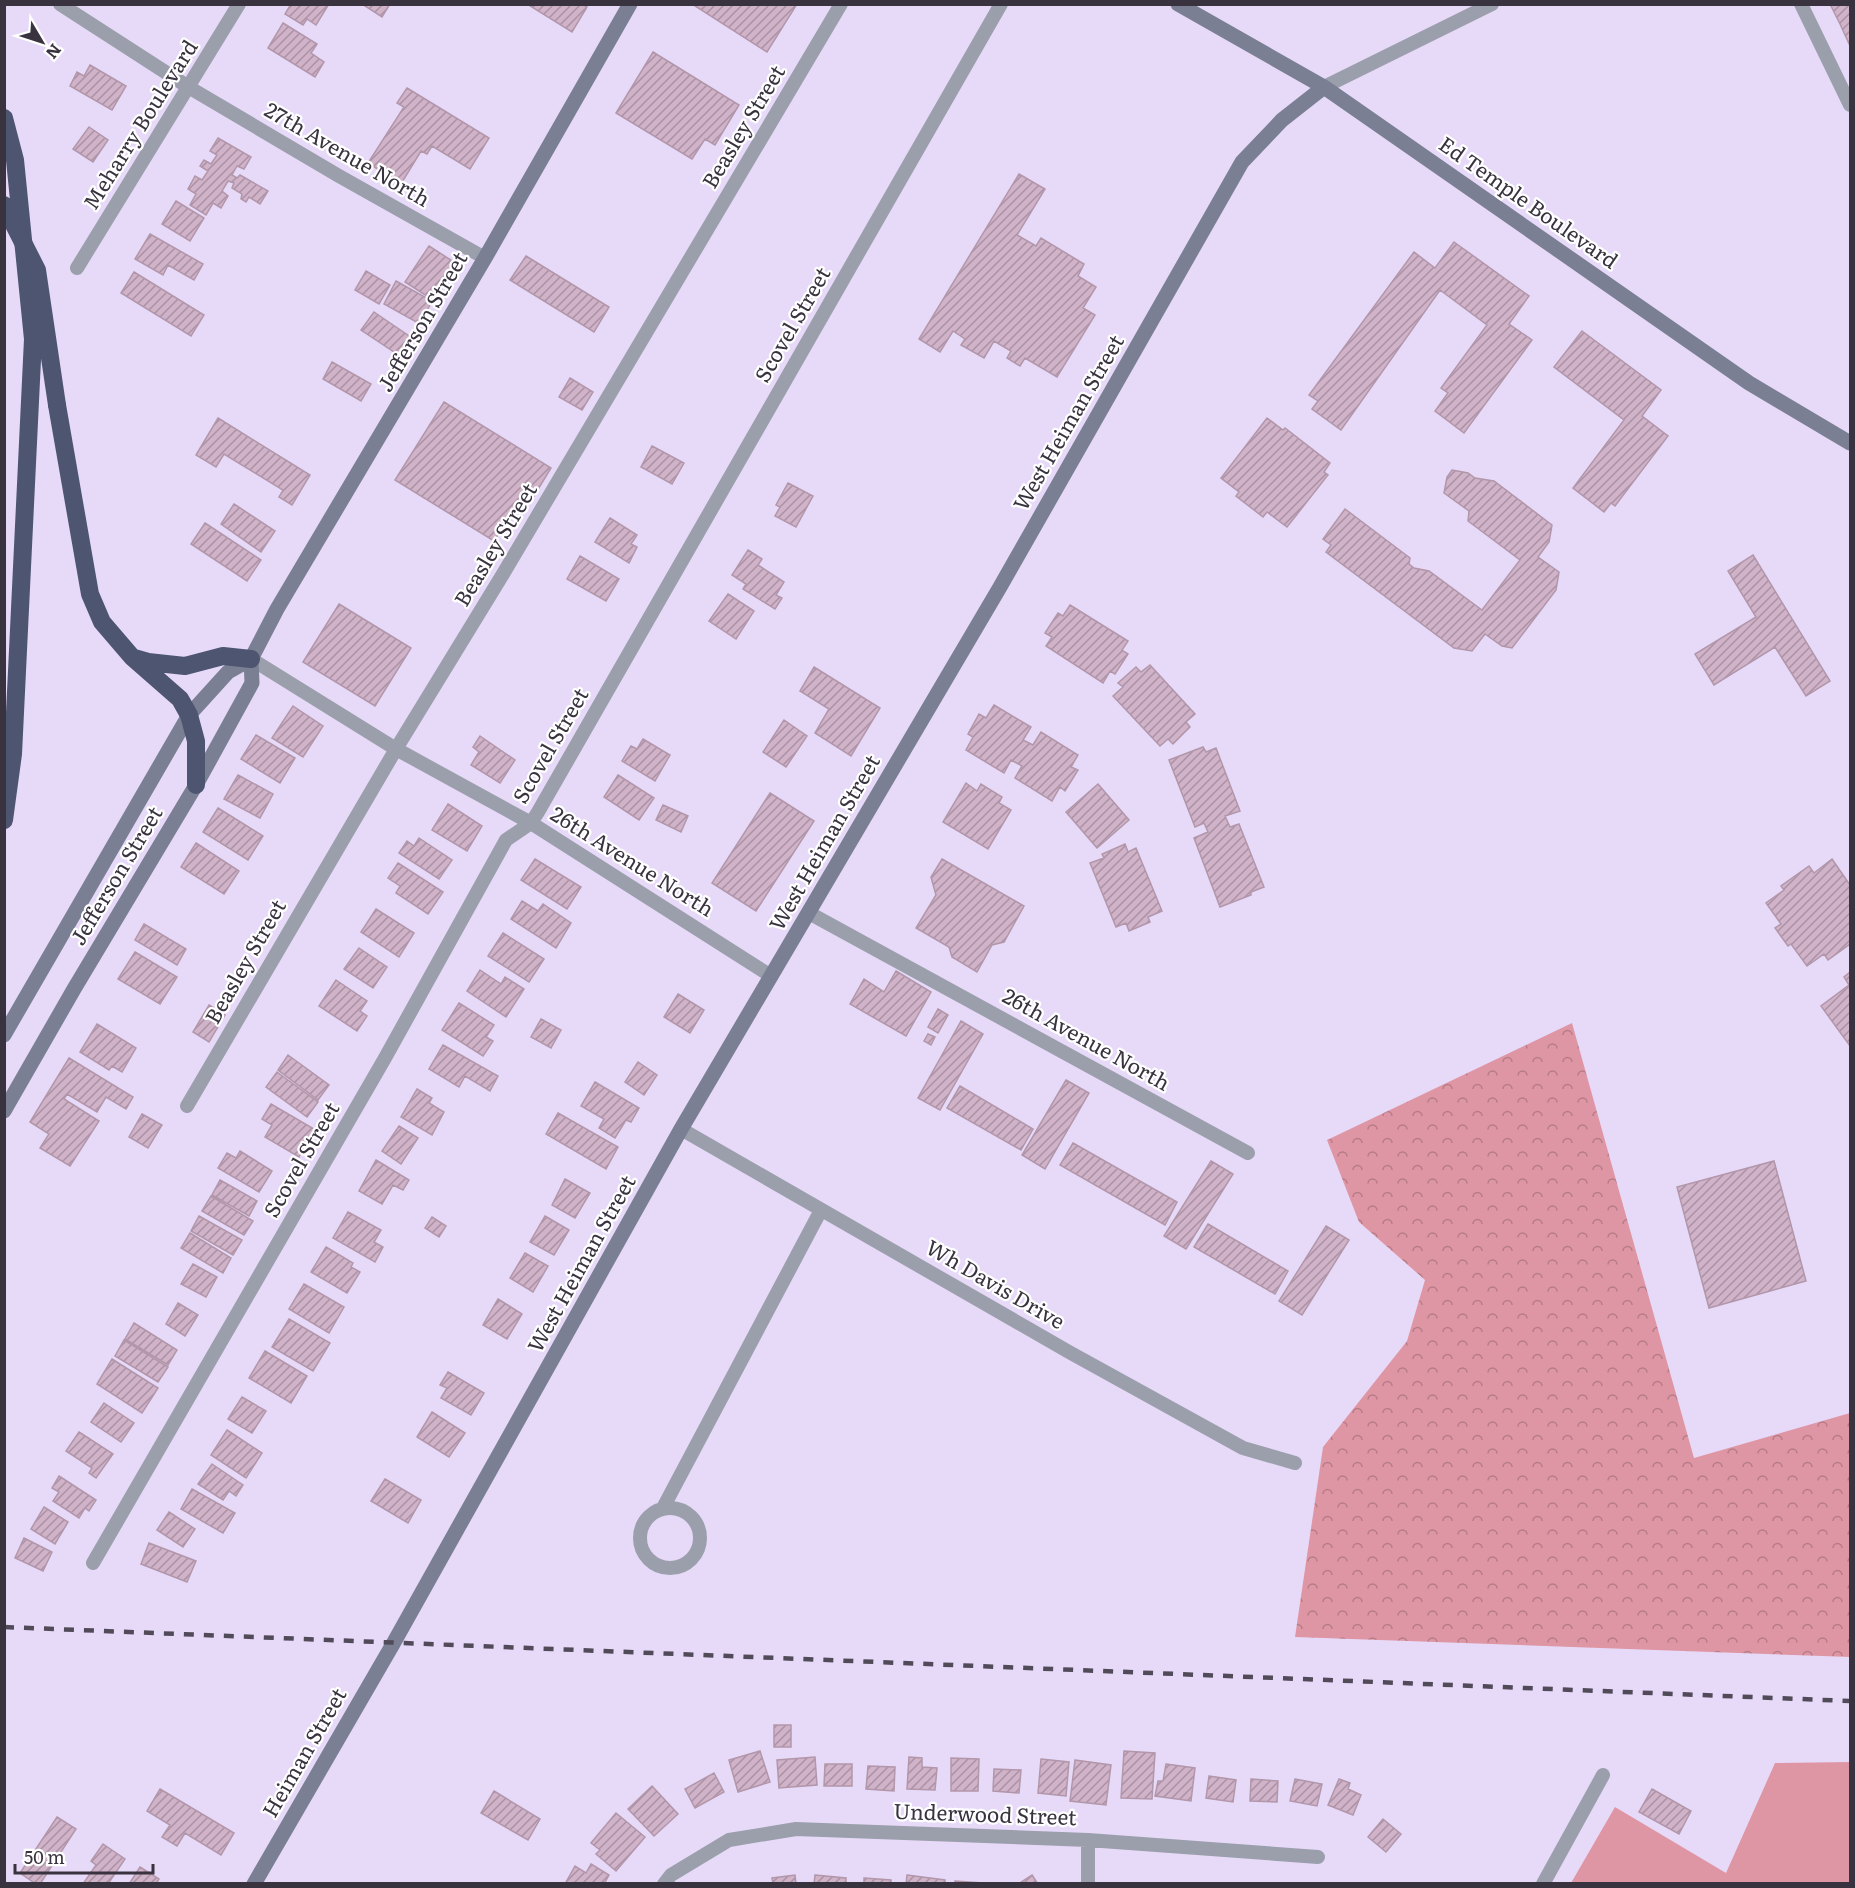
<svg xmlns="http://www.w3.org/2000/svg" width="1855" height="1888" font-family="Literata,serif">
	<defs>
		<pattern id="forest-crowns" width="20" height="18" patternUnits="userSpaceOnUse" patternTransform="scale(1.5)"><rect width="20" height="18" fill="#df96a4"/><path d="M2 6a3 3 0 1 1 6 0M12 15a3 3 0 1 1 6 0" fill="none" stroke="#b67b87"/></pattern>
		<pattern id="building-hatch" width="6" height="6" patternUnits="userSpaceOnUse" patternTransform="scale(1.5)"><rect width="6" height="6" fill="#d0b3c8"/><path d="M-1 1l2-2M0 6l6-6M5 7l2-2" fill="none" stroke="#aa92a4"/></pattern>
	</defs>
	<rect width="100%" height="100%" fill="#e7daf9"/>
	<!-- forest -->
	<path fill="url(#forest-crowns)" d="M1572,1023L1694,1458L1850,1413V1657L1295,1637L1323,1447L1407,1341L1425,1280L1359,1222L1327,1140Z"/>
	<!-- park -->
	<path fill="#df96a4" d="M1850,1762V1883H1571L1615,1807L1726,1873L1775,1763Z"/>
	<!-- building -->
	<path fill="url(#building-hatch)" stroke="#b296aa" stroke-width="1.5" d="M291,4H329L316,25L307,19L303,25L285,14Z
		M362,4H390L382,17Z
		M527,4H582L587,7L572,32Z
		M692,4H797L767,52Z
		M1830,4H1850V46L1840,24Z
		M283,23L317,44L311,53L324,62L315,77L268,48Z
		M653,52L739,105L715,145L705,139L692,159L616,113Z
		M90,65L126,86L112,110L70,86L77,72L84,76Z
		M407,88L489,138L470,169L432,146L427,154L421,151L401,184L368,163L404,107L397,103Z
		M89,127L108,140L93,162L73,149Z
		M218,138L251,157L244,169L237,166L232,175L237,178L240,175L268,191L260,204L249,197L246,202L241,199L242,194L232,188L234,183L228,181L222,191L228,196L221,208L213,203L206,215L190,205L196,194L188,189L195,176L202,180L208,171L200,166L204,160L211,164L217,155L210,151Z
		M1019,174L1045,189L1017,235L1036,246L1041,238L1084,264L1078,276L1096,287L1083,308L1095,315L1057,377L1025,358L1020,366L1007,358L1011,351L994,341L984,358L961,345L965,339L953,331L940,352L919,339Z
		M176,201L204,218L190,241L162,224Z
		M150,234L203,264L194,280L168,265L163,275L135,259Z
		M1454,242L1529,296L1509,324L1532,340L1464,433L1435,411L1448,393L1441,388L1487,325L1440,290L1341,430L1312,409L1318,401L1309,395L1414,252L1435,268Z
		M429,246L457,264L433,300L405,282Z
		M526,256L609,307L594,332L510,280Z
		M366,271L390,285L379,304L355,290Z
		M134,272L204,315L191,336L121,293Z
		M396,281L432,301L420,324L384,304Z
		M374,312L412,338L400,356L361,330Z
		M1582,331L1661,390L1642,416L1668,436L1615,506L1611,503L1604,512L1573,488L1624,420L1554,367Z
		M332,362L371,384L361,401L323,379Z
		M570,378L593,392L582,410L559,397Z
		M444,402L551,468L531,501L523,496L494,541L395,480Z
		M218,418L310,475L292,505L279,497L283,490L224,454L216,467L196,455Z
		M1267,418L1283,430L1285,428L1330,463L1324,472L1328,475L1287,527L1267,512L1263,517L1236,496L1239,492L1221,478Z
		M652,446L684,463L672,484L641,467Z
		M1452,470L1468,473L1475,478L1494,481L1552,525L1549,542L1538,557L1559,572L1556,590L1512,648L1502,646L1485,634L1472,651L1454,648L1326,552L1331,545L1323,539L1345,509L1410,558L1409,564L1414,568L1429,571L1482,610L1520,560L1468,521L1469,511L1444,493L1447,477Z
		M788,483L813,496L796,527L775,516L780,507L776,505Z
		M234,504L275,531L261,552L221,524Z
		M610,518L637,535L631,544L637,547L629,563L595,542Z
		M205,523L261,560L247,581L191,544Z
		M748,550L762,559L758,565L784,582L776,595L782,598L775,609L743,589L746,584L732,575Z
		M1753,555L1830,681L1806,696L1775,647L1714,685L1695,654L1756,617L1728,571Z
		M580,556L619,579L606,601L567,579Z
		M728,594L754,611L736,639L709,621Z
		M339,604L411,648L375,706L303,662Z
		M1070,605L1128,641L1122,650L1128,654L1115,674L1110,671L1103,683L1046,646L1052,637L1045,633L1058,613L1063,616Z
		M1150,665L1195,714L1186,722L1190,727L1173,744L1168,739L1160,746L1113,696L1123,687L1118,683L1136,667L1141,672Z
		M814,667L880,708L851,756L815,733L829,709L800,691Z
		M994,705L1031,727L1023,740L1033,745L1041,732L1078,755L1071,767L1078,770L1065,791L1060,787L1052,801L1015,778L1022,766L1011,760L1004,773L966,750L973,737L968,734L979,714L986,718Z
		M293,706L323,726L303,757L272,738Z
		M784,720L807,736L786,767L763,752Z
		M256,735L295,758L280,783L241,759Z
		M480,736L515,760L500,783L471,765L479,752L473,747Z
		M643,739L670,755L655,781L622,761L631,746L637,749Z
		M1203,747L1206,752L1216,748L1240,811L1225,816L1230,827L1239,824L1264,887L1251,892V895L1220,907L1194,838L1208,832L1204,823L1195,827L1169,760Z
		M238,775L273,794L260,818L224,799Z
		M618,775L654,798L639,820L604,797Z
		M966,783L977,791L981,784L1002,797L999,803L1011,810L988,849L943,822Z
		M1098,784L1129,820L1097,848L1066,812Z
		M770,793L814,821L756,911L712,883Z
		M448,804L482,826L467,851L432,830Z
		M663,805L688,816L681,832L656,820Z
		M218,808L263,836L248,860L203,832Z
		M419,838L452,860L439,879L399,853L407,841L414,846Z
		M196,843L239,871L224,894L181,867Z
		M1125,844L1128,852L1136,848L1162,911L1148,917L1150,922L1129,931L1126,923L1116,927L1090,863L1104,858L1102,854Z
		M535,859L581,887L567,909L521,880Z
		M942,859L1024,906L1004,942L992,945L977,972L952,957L949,947L916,928L936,895L931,877Z
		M1832,859L1850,885V944L1828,960L1824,954L1807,966L1791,944L1788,946L1775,928L1781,924L1766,903L1784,890L1781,886L1809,866L1814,873Z
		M398,863L443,892L428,914L396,893L400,886L388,878Z
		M522,901L538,911L543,904L571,923L556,948L511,919Z
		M376,909L414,933L399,957L361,932Z
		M144,924L186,949L177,965L135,940Z
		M503,933L544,959L529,982L488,956Z
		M359,948L387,967L373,988L344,969Z
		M135,952L177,977L160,1004L118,979Z
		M480,970L501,984L505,977L524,989L506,1017L467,991Z
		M896,971L931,992L906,1036L850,1004L864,979L884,992Z
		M1850,972V1046L1821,1006L1849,985L1844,977Z
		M336,980L367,1001L360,1011L367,1016L357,1031L319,1006Z
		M678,994L704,1010L690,1033L664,1017Z
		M459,1003L494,1025L486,1037L493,1041L483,1056L442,1030Z
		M209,1005L225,1015L209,1042L193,1032Z
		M938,1009L948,1015L938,1033L928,1027Z
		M541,1019L561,1030L551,1048L531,1037Z
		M961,1021L983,1034L940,1110L918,1098Z
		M97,1024L136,1048L122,1072L112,1066L109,1070L80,1052Z
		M928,1034L935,1037L931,1045L924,1041Z
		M443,1045L498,1076L490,1091L465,1076L459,1087L429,1069Z
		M288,1055L329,1085L318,1100L278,1070Z
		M69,1058L133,1097L126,1109L106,1097L97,1112L67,1094L64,1099L99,1121L70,1166L40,1148L49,1134L30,1122Z
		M638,1062L657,1075L644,1095L625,1082Z
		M277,1072L318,1102L307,1117L266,1087Z
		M1066,1080L1089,1093L1045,1169L1022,1155Z
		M595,1082L639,1108L631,1122L626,1120L615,1138L599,1128L604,1119L581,1106Z
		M960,1086L1033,1129L1021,1150L947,1108Z
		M417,1089L432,1098L429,1103L444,1112L432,1135L401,1117Z
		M271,1104L314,1129L299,1157L265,1137L272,1125L262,1119Z
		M558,1113L618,1147L606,1169L546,1134Z
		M142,1114L162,1125L148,1148L129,1137Z
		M399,1126L418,1138L401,1164L382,1151Z
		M1073,1143L1177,1202L1165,1225L1060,1165Z
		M240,1151L272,1171L259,1192L218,1168L227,1153L236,1158Z
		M376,1160L409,1180L403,1190L393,1185L382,1204L359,1191Z
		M1211,1161L1233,1174L1186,1249L1164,1236Z
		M1774,1161L1806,1281L1709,1308L1677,1187Z
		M565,1179L590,1193L575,1218L552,1205Z
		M220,1180L257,1201L249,1216L212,1195Z
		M211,1196L253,1221L244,1235L202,1211Z
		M348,1212L381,1230L374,1242L383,1247L375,1262L333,1238Z
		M199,1216L242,1240L233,1255L191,1231Z
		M545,1216L569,1230L554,1255L530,1242Z
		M432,1217L446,1226L439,1237L425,1228Z
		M1208,1224L1288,1271L1275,1294L1194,1247Z
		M1326,1226L1349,1240L1302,1315L1279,1301Z
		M190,1233L231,1258L223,1273L181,1248Z
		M326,1247L353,1263L351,1267L360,1272L347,1293L311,1272Z
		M525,1253L548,1266L533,1292L510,1278Z
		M193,1264L217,1277L206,1297L181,1284Z
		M304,1284L344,1307L329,1333L289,1309Z
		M498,1299L522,1314L507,1339L483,1325Z
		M178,1303L198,1315L185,1336L166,1324Z
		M289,1319L330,1343L313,1371L272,1347Z
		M134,1323L177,1350L168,1365L125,1339Z
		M124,1340L168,1367L158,1382L115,1356Z
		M265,1351L307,1376L291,1403L249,1378Z
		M112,1359L158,1388L142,1413L97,1384Z
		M448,1372L484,1393L471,1415L441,1398L447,1388L440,1385Z
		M242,1397L266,1411L252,1433L228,1419Z
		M104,1403L134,1423L121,1442L91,1422Z
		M432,1412L465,1433L449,1457L417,1437Z
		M227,1430L262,1453L246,1478L211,1455Z
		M79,1432L113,1454L96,1478L89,1473L92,1468L66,1451Z
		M212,1464L243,1485L236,1496L229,1491L223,1500L198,1484Z
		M59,1476L96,1500L89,1511L85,1508L79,1518L53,1501L59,1492L52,1488Z
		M385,1479L421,1500L408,1523L371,1501Z
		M192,1489L235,1513L223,1533L181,1509Z
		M44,1507L68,1522L55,1544L31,1529Z
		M169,1512L195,1529L183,1547L157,1530Z
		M24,1538L52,1552L43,1571L15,1558Z
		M149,1543L196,1561L187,1582L141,1564Z
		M774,1725H791V1747H774Z
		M760,1751L770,1782L738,1792L729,1760Z
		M1124,1751L1155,1753L1152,1799L1121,1798Z
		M815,1757L817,1785L779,1788L777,1760Z
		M909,1757L922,1758V1767L937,1768L935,1790L907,1789Z
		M951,1758L979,1759L978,1791H951Z
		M1041,1759L1069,1762L1066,1796L1038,1793Z
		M1075,1760L1111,1765L1106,1805L1070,1801Z
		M825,1764H852V1786H824Z
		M1166,1764L1195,1768L1191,1801L1155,1796L1158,1781H1163Z
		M868,1766L895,1767L894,1791L866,1789Z
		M994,1769L1021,1770L1019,1793L993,1791Z
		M714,1773L724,1792L695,1808L685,1789Z
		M1209,1776L1236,1780L1233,1802L1206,1798Z
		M1251,1779L1278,1781L1277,1802L1250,1801Z
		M1295,1779L1322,1784L1317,1806L1290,1801Z
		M1339,1779L1350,1783L1348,1789L1361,1795L1353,1815L1328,1805Z
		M652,1786L678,1814L654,1836L628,1809Z
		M160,1789L234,1833L221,1855L185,1833L177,1846L162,1837L170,1825L147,1811Z
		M1652,1789L1691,1811L1679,1834L1639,1812Z
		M494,1791L540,1819L528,1840L481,1813Z
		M616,1813L645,1837L616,1871L596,1854L600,1850L591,1843Z
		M57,1817L76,1829L40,1884H36L20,1873Z
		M1383,1819L1401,1834L1386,1852L1368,1837Z
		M103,1844L125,1859L108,1884H83L96,1865L91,1861Z
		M591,1864L609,1875L604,1884H565L575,1866L586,1873Z
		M140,1867L159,1879L156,1884H129Z
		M795,1875L796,1884H773L772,1878Z
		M815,1875L846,1878V1884H814Z
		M907,1875L945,1880V1884H906Z
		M1032,1875L1038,1884H1018Z
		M864,1878L891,1880V1884H864Z
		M955,1881L983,1883V1884H955Z"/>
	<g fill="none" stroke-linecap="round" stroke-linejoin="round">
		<!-- street -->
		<path stroke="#9b9fac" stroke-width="14" d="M60,4L190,88L339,176L485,258
			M1801,4L1850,105
			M1324,87L1492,4
			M77,268L239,4
			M251,659L396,749L531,823L771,976
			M809,913L1248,1153
			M187,1106L396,749L503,574L841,4
			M681,1129L1069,1352L1243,1448L1295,1463
			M640 1538a30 30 0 1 1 60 0a30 30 0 1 1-60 0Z
			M663,1508L821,1210
			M93,1563L385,1058L506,840L531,823L538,812L1001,4
			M664,1884L671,1875L729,1840L796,1829L1088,1840L1318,1857
			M1088,1884V1840
			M1543,1884L1603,1775"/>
		<!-- secondary -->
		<path stroke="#7a7f93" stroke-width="15" d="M1178,4L1324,87L1749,383L1850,443
			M4,1035L189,715L228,672L251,659
			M4,1111L74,989L196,785L252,683L251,659L277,609L485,258L630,4
			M254,1884L393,1644L681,1129L1000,587L1242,162L1282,120L1324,87"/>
		<!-- highway -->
		<path stroke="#4e5570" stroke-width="18" d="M4,118L15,160L33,339L13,754L4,820
			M57,405L90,594L102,622L132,657L180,699L189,715L196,741V785
			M134,658L148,662L185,666L223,656L251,659"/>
		<!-- rail -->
		<path stroke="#514a59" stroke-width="4.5" stroke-dasharray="10 10" stroke-linecap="butt" d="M4,1627L1850,1701"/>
		<!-- highway-bridge -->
		<path stroke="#4e5570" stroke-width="18" d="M4,205L37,270L57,405"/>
	</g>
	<g text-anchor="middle" stroke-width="4.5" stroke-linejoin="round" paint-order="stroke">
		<!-- street labels -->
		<g font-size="21" fill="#39333f" stroke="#fff">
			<text transform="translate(141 125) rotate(-58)" y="7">Meharry Boulevard</text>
			<text transform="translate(744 127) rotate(-59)" y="7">Beasley Street</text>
			<text transform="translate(347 155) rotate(30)" y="7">27th Avenue North</text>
			<text transform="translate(1528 203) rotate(35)" y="7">Ed Temple Boulevard</text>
			<text transform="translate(423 322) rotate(-60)" y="7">Jefferson Street</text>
			<text transform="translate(793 325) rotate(-60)" y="7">Scovel Street</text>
			<text transform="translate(1069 423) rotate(-60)" y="7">West Heiman Street</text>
			<text transform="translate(496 545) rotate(-59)" y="7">Beasley Street</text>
			<text transform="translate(551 746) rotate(-60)" y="7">Scovel Street</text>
			<text transform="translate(825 843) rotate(-60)" y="7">West Heiman Street</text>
			<text transform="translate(632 862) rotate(32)" y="7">26th Avenue North</text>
			<text transform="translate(117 876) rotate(-59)" y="7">Jefferson Street</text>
			<text transform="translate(246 962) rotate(-60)" y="7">Beasley Street</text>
			<text transform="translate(1086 1040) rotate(29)" y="7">26th Avenue North</text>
			<text transform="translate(302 1160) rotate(-60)" y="7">Scovel Street</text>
			<text transform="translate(582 1264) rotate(-61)" y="7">West Heiman Street</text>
			<text transform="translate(995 1285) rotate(30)" y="7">Wh Davis Drive</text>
			<text transform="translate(305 1753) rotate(-60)" y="7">Heiman Street</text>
			<text transform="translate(985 1815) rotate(2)" y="7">Underwood Street</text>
		</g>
	</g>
	<!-- border -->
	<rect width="1855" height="1888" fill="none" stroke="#39333f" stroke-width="12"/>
	<!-- north arrow -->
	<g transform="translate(42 42) rotate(129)" stroke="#ffffff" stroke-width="4.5" paint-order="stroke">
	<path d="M0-4.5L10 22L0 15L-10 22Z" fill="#39333f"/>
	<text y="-9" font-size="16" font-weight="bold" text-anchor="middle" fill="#39333f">N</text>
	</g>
	<!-- scale -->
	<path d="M15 1864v9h138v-9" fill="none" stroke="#39333f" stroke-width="3"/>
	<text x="24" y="1864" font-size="18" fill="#39333f" stroke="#ffffff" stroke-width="4.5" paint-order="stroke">50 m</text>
</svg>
